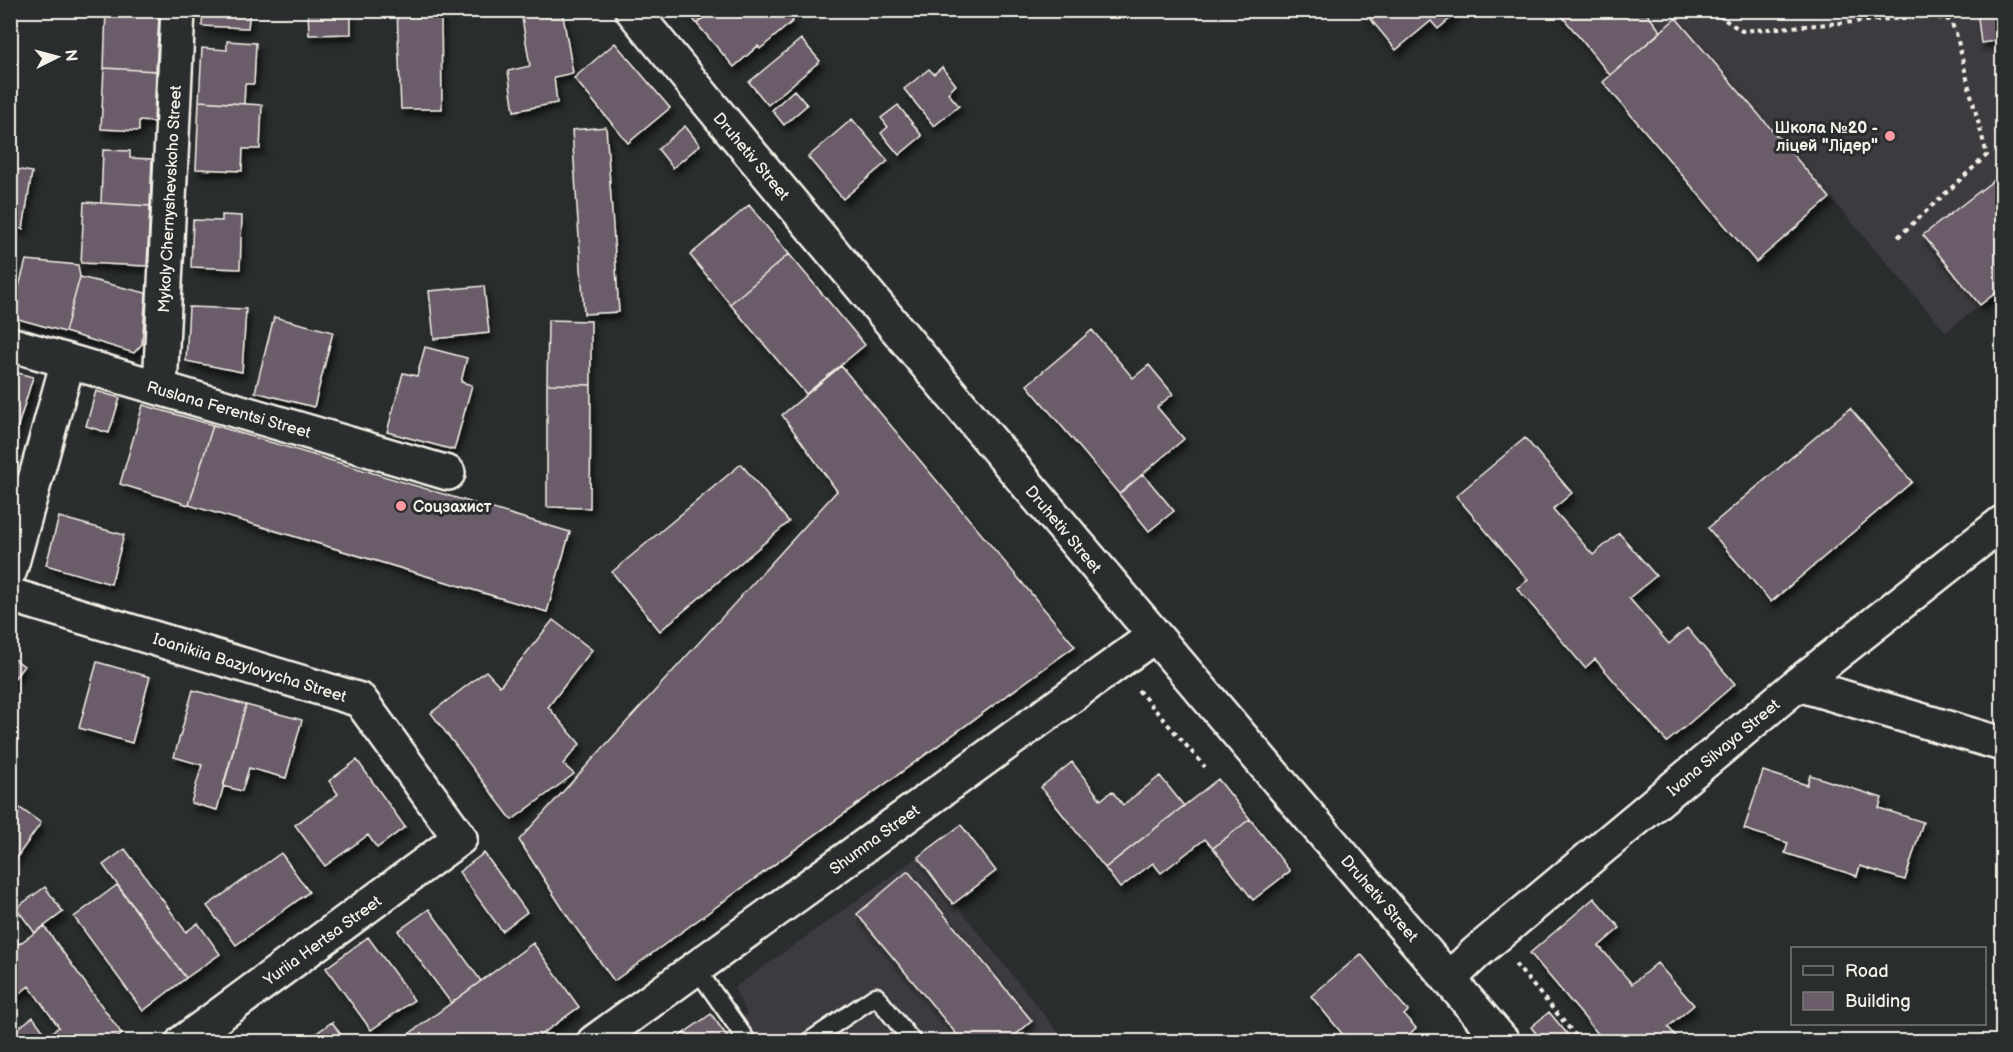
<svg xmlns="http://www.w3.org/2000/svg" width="2013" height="1052" font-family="'Balsamiq Sans',sans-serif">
	<defs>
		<filter id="shadow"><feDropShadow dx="3.5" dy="6" stdDeviation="3" flood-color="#0009"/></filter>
	</defs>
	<rect width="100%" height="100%" fill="#2a2d2e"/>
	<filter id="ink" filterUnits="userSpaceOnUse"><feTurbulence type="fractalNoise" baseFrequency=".0167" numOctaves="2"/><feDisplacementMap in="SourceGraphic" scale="12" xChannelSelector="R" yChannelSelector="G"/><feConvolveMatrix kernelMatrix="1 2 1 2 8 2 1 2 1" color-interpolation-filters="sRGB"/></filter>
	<g filter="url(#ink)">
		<!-- built -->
		<path fill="#3d3b40" d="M1557,11H2002V288L1946,332L1677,19L1610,75Z
			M918,857L1065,1041L673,1042L711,1014L725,1032L747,1014L734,988Z"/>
		<!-- building -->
		<path fill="#6a5c69" stroke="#f4f1e8" stroke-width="1.5" filter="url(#shadow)" d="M106,10H137V15L159,16L156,71L104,68Z
			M203,10H250L248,28L202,26Z
			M308,10H351V34L309,35Z
			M397,10H441L442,109H401Z
			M524,10H562L573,73L554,77L557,103L514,111L508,71L530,66L521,12Z
			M686,10H712L697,24Z
			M712,10H783L793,21L760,49L758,46L734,67L697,24Z
			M1363,10H1460L1438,29L1431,21L1396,50Z
			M1557,10H1644L1661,32L1610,75Z
			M1977,10H2002V40L1981,43Z
			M1676,18L1830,198L1756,262L1603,82Z
			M801,39L820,61L768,105L749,82Z
			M227,41L256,43L254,84H245L244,104L199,101L202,48L227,50Z
			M615,43L670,108L628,143L574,78Z
			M942,67L956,85L948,93L959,106L934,126L904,89L929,69L934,74Z
			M104,68L156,71L154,122L139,121V131L101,129Z
			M794,90L807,105L784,125L772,110Z
			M199,101L262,105L260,149H243L242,171L196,169Z
			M898,105L922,136L899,155L881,133L888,127L881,118Z
			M852,119L888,161L843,199L808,157Z
			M685,126L700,145L673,168L658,149Z
			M606,127L619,312L584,314L572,130Z
			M103,150L130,151V158L152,159L150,206L101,203Z
			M10,168L32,172L23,229L10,227Z
			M2002,174V288L1980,305L1923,235Z
			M84,202L150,206L147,266L81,263Z
			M749,205L789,254L730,304L690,255Z
			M222,215L242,216L240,269L191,267L193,220L222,221Z
			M789,254L865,345L806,394L730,304Z
			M26,260L78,265L80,277L65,332L11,317Z
			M80,277L146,293L142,344L134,353L65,332Z
			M484,286L489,333L434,339L429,291Z
			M189,307L246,309L242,372L186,361Z
			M274,317L333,332L314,407L255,392Z
			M548,320L591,321V385L547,384Z
			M1092,330L1133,378L1149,365L1173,394L1157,407L1184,439L1119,494L1027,385Z
			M425,347L467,358L461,382L472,385L454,450L387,432L403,373L417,376Z
			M841,366L1075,646L614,981L568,917L519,840L837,491L782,415Z
			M10,371L33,377L10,452Z
			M547,384L591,385L590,508L547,507Z
			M96,391L120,398L109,433L86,426Z
			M143,405L213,425L189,505L120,484Z
			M1850,408L1912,482L1771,602L1708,528Z
			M213,425L570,532L547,612L189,505Z
			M1525,438L1572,493L1553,509L1593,555L1619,533L1656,576L1629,598L1669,644L1687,628L1735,684L1667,742L1595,659L1585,668L1517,588L1528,580L1456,496Z
			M741,464L789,522L660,631L612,572Z
			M1143,474L1174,511L1149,531L1119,494Z
			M59,517L124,535L111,584L46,565Z
			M553,620L592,650L548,707L580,744L563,764L574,774L512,820L431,713L486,671L500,686Z
			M10,656L24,666L10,684Z
			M97,662L150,677L132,743L79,728Z
			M193,690L246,705L217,810L191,803L202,765L174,757Z
			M246,705L302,720L286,778L249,768L242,791L223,786Z
			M357,760L405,827L377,848L368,835L325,866L295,825L338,794L329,781Z
			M1072,762L1101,800L1112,791L1123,805L1160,776L1184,806L1105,868L1041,787Z
			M1763,771L1807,785L1810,775L1882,798L1879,808L1923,822L1905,880L1860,866L1857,876L1785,853L1788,843L1744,829Z
			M1218,779L1250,819L1213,848L1205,839L1161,873L1153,863L1120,888L1105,868Z
			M10,801L41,823L10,867Z
			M1250,819L1290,871L1253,900L1213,848Z
			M961,825L996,871L953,904L918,857Z
			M125,849L186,932L198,923L220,954L186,978L103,865Z
			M281,853L309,892L236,945L207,906Z
			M484,853L527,912L502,931L459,872Z
			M908,871L1032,1021L1007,1042H963L857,914Z
			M117,885L186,978L143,1011L74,917Z
			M45,887L63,912L35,933L16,908Z
			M1594,898L1620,928L1599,946L1632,984L1657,963L1694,1005L1668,1027L1681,1042H1605L1530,953Z
			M429,909L481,981L451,1003L398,931Z
			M44,926L122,1034L111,1042H22L14,1031L33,1017L47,1036L59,1027L29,986L12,999L10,996V933L19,944Z
			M368,937L414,1000L371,1030L326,968Z
			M533,943L579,1007L531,1042H398Z
			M1361,954L1408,1011L1404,1015L1416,1028L1400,1042H1378L1375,1038L1371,1042H1349L1311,996Z
			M1549,1012L1574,1042H1543L1531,1027Z
			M711,1014L724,1032L731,1042H691L684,1033Z
			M332,1022L346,1042H319L314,1035Z
			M684,1033L691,1042H673Z"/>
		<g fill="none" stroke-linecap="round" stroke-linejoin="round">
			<!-- service casing -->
			<g stroke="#f4f1e8" stroke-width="21">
				<path id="service" d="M696,968L748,1042
					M808,1042L876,996L913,1042"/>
			</g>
			<!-- minor casing -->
			<g stroke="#f4f1e8" stroke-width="38">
				<path id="minor" d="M10,344L448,473
					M160,388L178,10
					M10,570L68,361
					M10,595L360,700L460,838L183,1042
					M1798,684L2002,744
					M1449,979L1477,952L1798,684L2002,523"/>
			</g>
			<!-- secondary casing -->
			<g stroke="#f4f1e8" stroke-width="38">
				<path id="secondary" d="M632,10C918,357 1208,701 1503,1042
					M594,1042L1154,636"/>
			</g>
			<!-- path -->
			<path stroke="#f4f1e8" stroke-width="4" stroke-dasharray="4.5 4.5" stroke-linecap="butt" d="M1710,10L1742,31L1928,16L1950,20L1956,33L1969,87L1987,155L1897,238
				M1138,690L1205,767
				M1515,964L1581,1042"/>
			<!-- service -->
			<use href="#service" stroke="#2a2d2e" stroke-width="16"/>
			<!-- minor -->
			<use href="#minor" stroke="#2a2d2e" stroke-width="33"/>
			<!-- secondary -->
			<use href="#secondary" stroke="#2a2d2e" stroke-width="33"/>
		</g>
	</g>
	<!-- markers -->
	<g fill="#ff9aa2" stroke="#2a2d2e" stroke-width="2">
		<circle cx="1890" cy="136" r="6"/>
		<circle cx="401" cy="506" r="6"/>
	</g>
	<g text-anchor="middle" stroke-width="6" stroke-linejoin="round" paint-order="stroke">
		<!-- poi labels -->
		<g font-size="16" font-weight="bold" fill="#f4f1e8" stroke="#2a2d2e" text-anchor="end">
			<text x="1878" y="133">Школа №20 -<tspan x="1878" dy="18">ліцей "Лідер"</tspan></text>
			<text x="413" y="512" text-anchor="start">Соцзахист</text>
		</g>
		<!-- street labels -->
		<g font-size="16" fill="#f4f1e8" stroke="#2a2d2e">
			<text transform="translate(752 156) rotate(50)" y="6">Druhetiv Street</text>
			<text transform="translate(169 199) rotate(-87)" y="6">Mykoly Chernyshevskoho Street</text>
			<text transform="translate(229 409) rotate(16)" y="6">Ruslana Ferentsi Street</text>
			<text transform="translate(1064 529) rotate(50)" y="6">Druhetiv Street</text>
			<text transform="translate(250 667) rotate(17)" y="6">Ioanikiia Bazylovycha Street</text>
			<text transform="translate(1723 747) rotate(-40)" y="6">Ivana Silvaya Street</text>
			<text transform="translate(874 839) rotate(-36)" y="6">Shumna Street</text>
			<text transform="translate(1380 898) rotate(49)" y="6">Druhetiv Street</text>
			<text transform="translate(322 940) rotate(-36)" y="6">Yuriia Hertsa Street</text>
		</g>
	</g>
	<!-- margin -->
	<rect width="2013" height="1052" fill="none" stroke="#2a2d2e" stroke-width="36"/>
	<rect x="18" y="18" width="1977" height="1016" fill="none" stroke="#f4f1e8" stroke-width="2" filter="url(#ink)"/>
	<!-- legend -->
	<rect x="1791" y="947" width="195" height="78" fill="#2a2d2e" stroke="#7b7b78" stroke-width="1.5"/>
	<rect x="1803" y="966" width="30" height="9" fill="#2a2d2e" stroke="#7b7b78" stroke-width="1.5"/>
	<text x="1845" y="977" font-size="18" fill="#f4f1e8">Road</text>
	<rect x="1803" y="992" width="30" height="18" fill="#6a5c69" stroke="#7b7b78" stroke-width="1.5"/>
	<text x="1845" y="1007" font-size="18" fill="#f4f1e8">Building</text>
	<!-- north arrow -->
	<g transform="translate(57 57) rotate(84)" stroke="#2a2d2e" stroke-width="4.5" paint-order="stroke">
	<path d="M0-4.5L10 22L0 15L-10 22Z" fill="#f4f1e8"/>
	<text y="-9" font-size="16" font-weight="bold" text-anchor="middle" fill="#f4f1e8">N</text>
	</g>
</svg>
